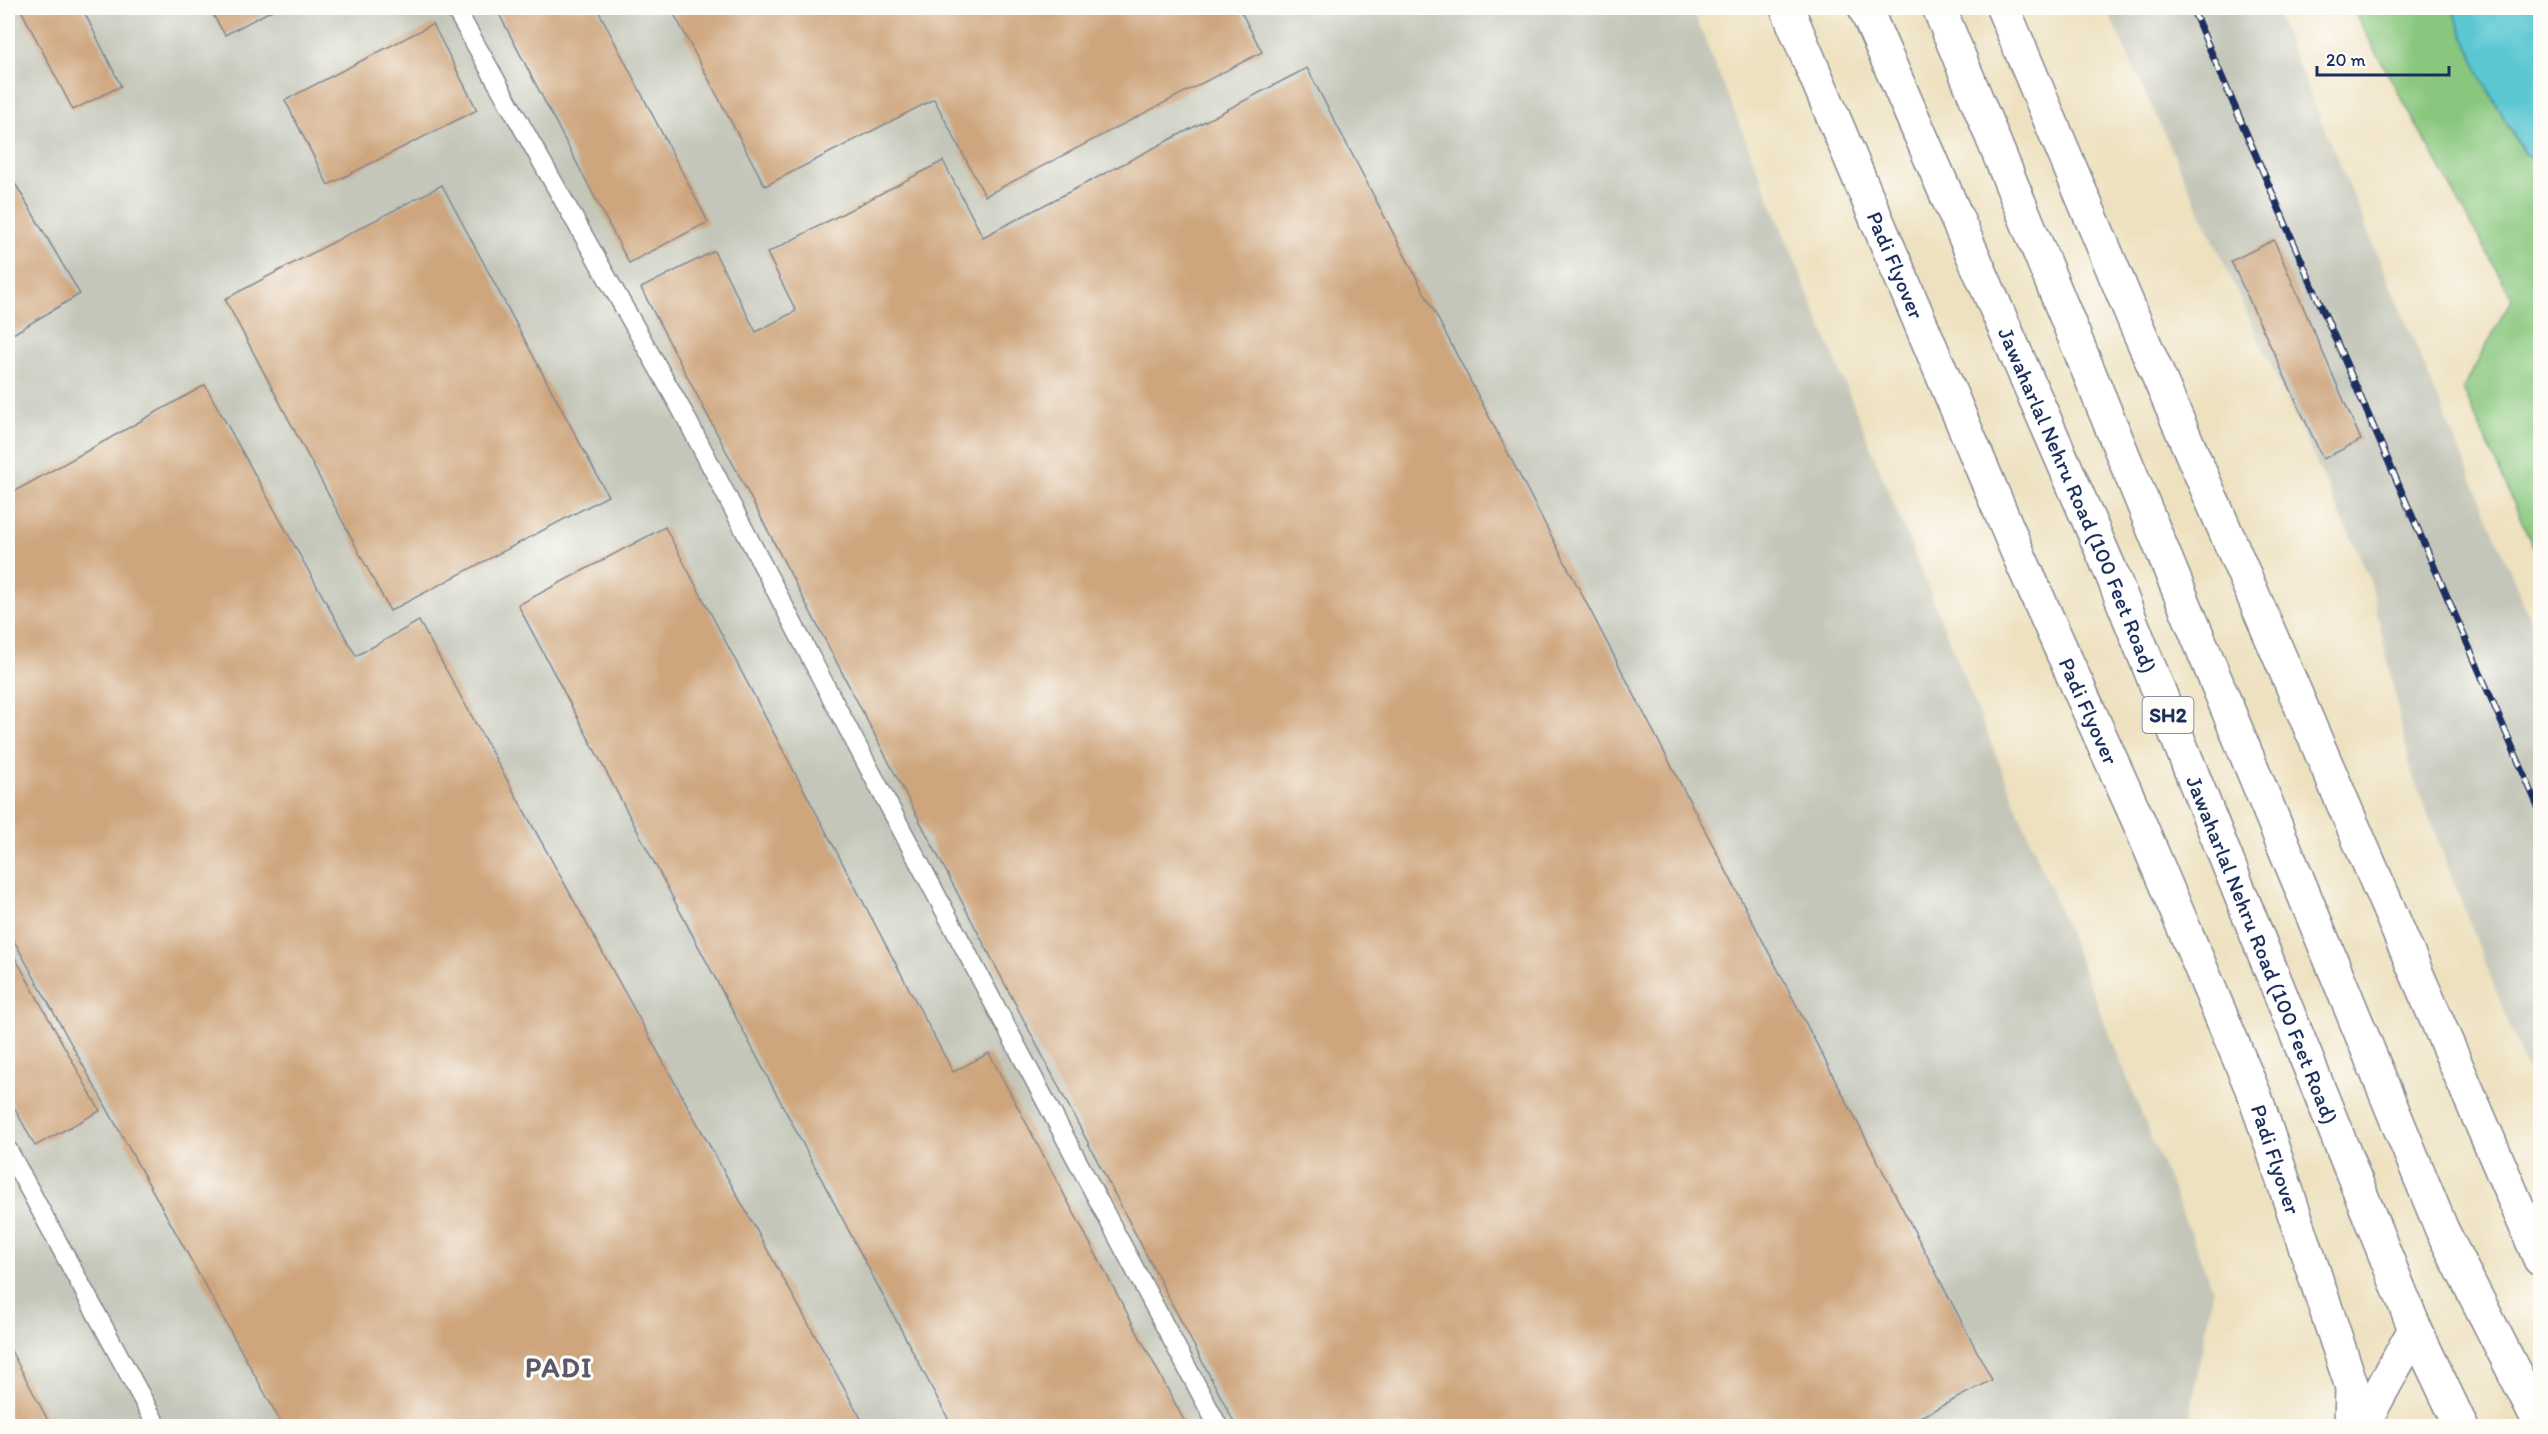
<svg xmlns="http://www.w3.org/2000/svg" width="2548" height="1434" font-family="Itim,sans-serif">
	<rect width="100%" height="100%" fill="#fdfcf7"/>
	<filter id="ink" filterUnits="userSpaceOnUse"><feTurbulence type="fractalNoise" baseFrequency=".0167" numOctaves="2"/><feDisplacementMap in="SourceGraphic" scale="12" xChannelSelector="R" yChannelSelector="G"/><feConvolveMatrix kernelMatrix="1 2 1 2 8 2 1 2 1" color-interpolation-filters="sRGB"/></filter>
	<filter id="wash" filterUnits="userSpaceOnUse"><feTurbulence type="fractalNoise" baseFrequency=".008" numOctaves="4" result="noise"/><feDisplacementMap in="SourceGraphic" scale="24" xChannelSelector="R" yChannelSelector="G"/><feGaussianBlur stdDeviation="1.35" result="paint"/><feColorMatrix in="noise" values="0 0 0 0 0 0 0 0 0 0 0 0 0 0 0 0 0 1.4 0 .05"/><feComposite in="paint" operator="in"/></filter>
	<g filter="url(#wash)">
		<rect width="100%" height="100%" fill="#eee1c0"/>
		<!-- industrial -->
		<path fill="#c4c6b9" d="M8,8H1692L2213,1289L2188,1426H8Z
			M2106,8H2274L2540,642V1105L2411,771L2370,579Z"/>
		<!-- green -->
		<path fill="#89c77e" stroke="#527b6e" stroke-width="1.5" d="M2352,8H2452L2482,79L2524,154L2540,163V562L2463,389L2512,298Z"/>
		<!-- water -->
		<path fill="#5ac7d1" stroke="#3a7b98" stroke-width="1.5" d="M2452,8H2540V163L2525,154L2482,79Z"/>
		<g id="blocks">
			<!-- building -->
			<path fill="#cea57d" d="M20,8H82L121,86L73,110Z
				M209,8H276L225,35Z
				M496,8H597L708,222L629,263Z
				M671,8H1239L1262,52L985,196L934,99L765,186Z
				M433,24L477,110L328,185L285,100Z
				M1307,68L1992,1380L1903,1426H1236L641,288L714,251L756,332L796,311L767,253L943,161L983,237Z
				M16,185L80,294L8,337V189Z
				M442,185L608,496L390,611L225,299Z
				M2274,240L2361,440L2323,459L2231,261Z
				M205,385L356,656L419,621L865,1426H283L8,930V495Z
				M665,527L953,1072L989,1053L1187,1426H952L518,605Z
				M8,945L100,1111L35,1146L8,1096Z
				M8,1345L51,1426H8Z"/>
		</g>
	</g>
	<g filter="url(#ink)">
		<use href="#blocks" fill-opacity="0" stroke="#84888f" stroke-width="1.5"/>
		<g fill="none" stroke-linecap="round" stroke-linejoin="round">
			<!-- service casing -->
			<g stroke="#84888f" stroke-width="21">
				<path id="service" d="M455,8L684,414L828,691L1218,1426
					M8,1150L157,1426"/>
			</g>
			<!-- primary casing -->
			<g stroke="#84888f" stroke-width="36">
				<g id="primary">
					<path id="s1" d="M1787,8L2020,558L2139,822L2255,1096L2352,1387L2351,1426"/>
					<path id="s2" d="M1865,8L2109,567L2415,1329L2461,1426"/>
					<path d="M1939,8L2442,1230L2540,1423"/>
					<path d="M2003,8L2135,322L2540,1259"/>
					<path d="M2362,1426L2415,1329"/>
				</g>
			</g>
			<!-- service -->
			<use href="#service" stroke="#fff" stroke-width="18"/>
			<!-- primary -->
			<use href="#primary" stroke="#fff" stroke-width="33"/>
			<!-- rail casing -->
			<g stroke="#1b2f5e" stroke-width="7">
				<path id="rail" d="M2192,8L2540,811"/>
			</g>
			<!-- rail -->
			<use href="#rail" stroke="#fdfcf7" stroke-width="4.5" stroke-dasharray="14" stroke-linecap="butt"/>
		</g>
	</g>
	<g text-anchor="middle" stroke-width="6" stroke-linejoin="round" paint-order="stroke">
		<!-- shield labels -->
		<rect fill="#fdfcf7" stroke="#5f6c8c" stroke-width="1.5" x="2142.5" y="697" width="51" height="36" rx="4.5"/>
		<g font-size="21" font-weight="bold" fill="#1b2f5e">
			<text x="2168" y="722">SH2</text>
		</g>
		<!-- street labels -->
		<g font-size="22" fill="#1b2f5e" stroke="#fdfcf7">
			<text dy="8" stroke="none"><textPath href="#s1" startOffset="279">Padi Flyover</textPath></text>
			<text dy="8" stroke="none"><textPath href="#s2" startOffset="536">Jawaharlal Nehru Road (100 Feet Road)</textPath></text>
			<text dy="8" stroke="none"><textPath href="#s1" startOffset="765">Padi Flyover</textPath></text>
			<text dy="8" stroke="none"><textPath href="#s2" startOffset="1022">Jawaharlal Nehru Road (100 Feet Road)</textPath></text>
			<text dy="8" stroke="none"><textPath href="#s1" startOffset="1251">Padi Flyover</textPath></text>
		</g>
		<!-- district labels -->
		<g font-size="28" font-weight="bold" letter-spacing="1.5" fill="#5a5869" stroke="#fdfcf7">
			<text x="559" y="1377">PADI</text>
		</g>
	</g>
	<!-- margin -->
	<rect width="2548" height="1434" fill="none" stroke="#fdfcf7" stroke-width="30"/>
	<!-- scale -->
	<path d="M2317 66v9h132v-9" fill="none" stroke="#1b2f5e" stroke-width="3"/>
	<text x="2326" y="66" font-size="18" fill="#1b2f5e" stroke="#fdfcf7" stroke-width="4.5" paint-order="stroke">20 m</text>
</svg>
